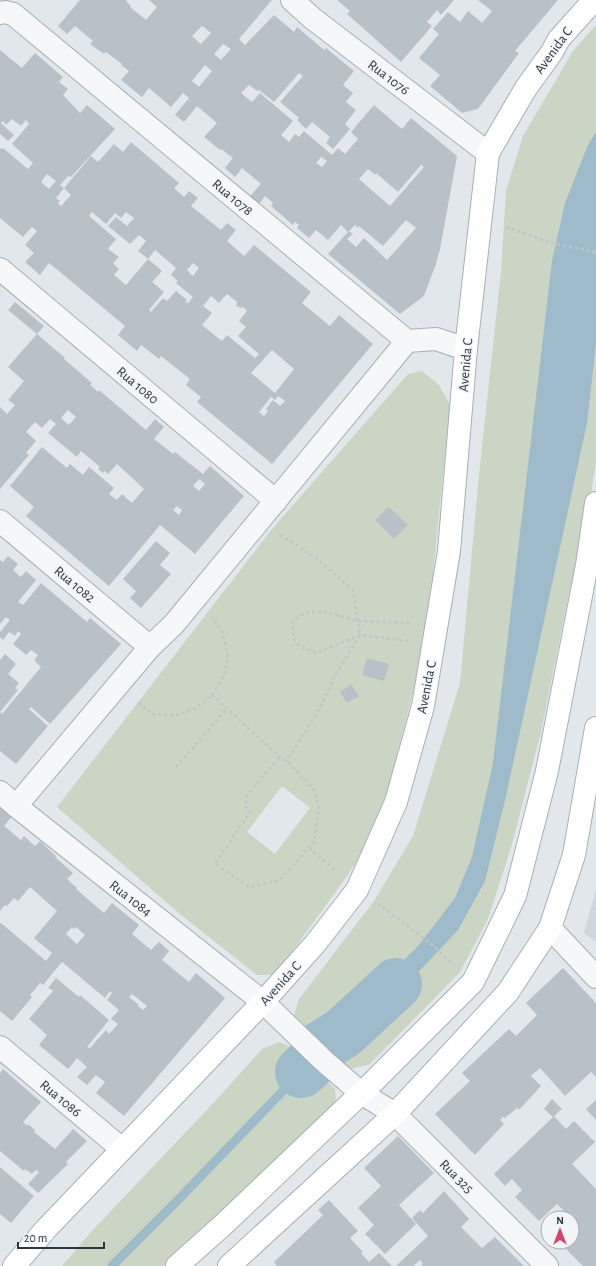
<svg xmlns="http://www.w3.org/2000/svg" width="596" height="1266" font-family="'Alegreya Sans',sans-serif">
	<rect width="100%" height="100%" fill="#e2e7eb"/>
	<!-- built -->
	<path fill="#d0d6dd" d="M596,889V911L595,913L596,914V942L584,933Z"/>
	<!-- green -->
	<path fill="#cad5c3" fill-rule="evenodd" d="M596,25V461L584,540L570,588L541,732L512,844L488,919L460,972L370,1064L351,1069L319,1048L291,1025L299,999L374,901L413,836L460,683L479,475L501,272L506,191L523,136L573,51Z
		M422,371L439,385L450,405L426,643L389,785L369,843L345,879L275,975H257L181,915L57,807L272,529L408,374ZM282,786L310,808L275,854L247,832Z
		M279,1042L294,1048L335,1089L336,1102L331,1113L164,1266H62L91,1232L219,1097L262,1049Z"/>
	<!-- water -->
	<path fill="#9dbbcb" d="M596,132V343L587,423L506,796L485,881L458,930L395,997L348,1040L338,1026L419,945L455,898L472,857L493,763L552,261L565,203L588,145Z"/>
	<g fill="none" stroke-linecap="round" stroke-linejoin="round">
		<!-- stream -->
		<path stroke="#9dbbcb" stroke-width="9" d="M112,1266L177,1201L301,1072"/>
		<!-- river -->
		<path stroke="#9dbbcb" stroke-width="52" d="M301,1072L310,1064L319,1048L343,1033L396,984"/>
	</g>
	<!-- building -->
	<path fill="#b9c1c8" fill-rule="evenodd" d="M80,0H127L126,1L131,6L130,7L146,20L157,7L149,0H272L239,39L245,45L274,15L294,32L297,27L324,50L326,48L354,71L343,85L353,93L346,102L356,110L345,124L350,129L333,149L326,143L330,137L312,122L306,129L297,120L299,118L280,102L303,76L299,73L274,102L259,90L257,91L249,85L241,93L252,102L260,93L293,121L281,135L289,142L295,134L299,137L304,131L332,155L338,148L345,154L358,139L351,132L374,105L402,129L411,118L457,156L440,249L436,264L424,296L400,314L328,254L348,232L341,225L328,240L316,230L309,238L297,228L299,225L295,222L293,225L271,206L273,203L265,196L259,204L250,196L261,184L242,168L235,177L225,168L233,158L221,149L220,150L204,137L217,123L197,106L184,122L175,115L189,98L183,93L171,107L149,88L142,97L121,80L129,71L121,65L122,64L106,52L104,54L90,44L93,41L75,26L67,34L58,26ZM202,26L211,33L201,44L192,36ZM223,44L231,49L221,60L214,54ZM205,65L212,71L199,87L192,81ZM321,157L327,161L322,167L316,163ZM421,165L424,167L390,206L359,179L368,169L375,175L376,173L398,192ZM406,220L416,228L387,260L364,238L356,247L347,239L353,234L349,231L355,225L358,228L359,226L383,246Z
		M337,0H454L441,15L437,10L427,22L432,26L401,62L347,14L350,11Z
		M478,0H558L515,51L519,53L478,109L462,113L430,86L440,75L419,58L439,34L433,29L448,12L460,22L468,11L482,23L492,11Z
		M0,50L22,68L35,53L63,77L59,82L68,89L63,95L80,113L87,105L115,129L71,177L68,176L60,185L64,188L91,156L98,162L114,144L123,152L131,142L179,183L174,188L184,197L189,191L198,198L191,206L221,230L227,223L236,230L227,241L244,256L254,245L311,292L302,303L330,326L339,315L373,344L272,464L197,402L201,397L186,385L190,379L161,356L159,359L141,345L137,351L118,335L125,326L77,286L49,263L40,275L25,262L34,253L25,245L37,231L32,227L23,237L0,218V148L2,149L3,148L28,169L33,163L12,144L29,124L26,120L21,126L12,119L6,125L3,121L1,123L14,135L8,141L0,134ZM47,174L56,181L49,189L41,182ZM64,188L71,195L61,206L58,203L60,201L56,198ZM92,212L106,224L115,213L121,218L126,212L134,218L127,226L116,217L108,226L130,244L139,235L146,241L138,251L148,259L126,285L114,275L119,269L113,263L119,257L108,249L116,239L89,216ZM155,250L176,268L171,275L178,281L176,283L193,297L188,303L185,302L187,300L176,291L167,301L163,298L151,312L149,310L164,292L152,282L162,271L148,259ZM193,263L199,268L193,276L187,270ZM227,294L237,302L236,306L242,308L243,307L247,311L239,321L246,327L238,336L259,354L255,358L227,335L222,341L202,325L212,313L203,306L211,296L219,303ZM272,350L294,369L275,393L251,373ZM278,396L285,401L280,406L273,400L266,409L268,411L264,416L259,412L271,397L275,400Z
		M15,302L44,326L37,334L8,310Z
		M37,334L65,358L64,359L92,383L90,385L98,392L99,390L146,430L155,419L164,427L154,439L173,454L175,452L203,474L210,466L244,496L195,554L160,525L109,586L26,516L34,507L10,486L42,447L67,468L70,464L83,475L89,467L114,488L109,494L117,500L122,494L132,503L144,489L117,464L108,474L105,471L103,473L98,469L100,467L81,451L77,457L48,433L56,424L50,419L42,428L35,422L26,432L36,441L26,453L29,455L0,489V407L7,414L15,405L8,400L24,381L8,367ZM68,410L76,417L69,425L61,418ZM199,479L205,484L199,491L193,486ZM177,506L182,510L179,515L173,510Z
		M389,507L408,525L394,539L375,520Z
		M156,541L170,553L160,565L171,574L141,608L130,598L136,591L123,579Z
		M8,556L18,564L13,570L21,577L26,571L36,580L18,602L23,605L41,583L87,622L90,618L121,644L50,724L31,707L29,709L48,726L16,764L0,751V712L2,714L41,667L34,660L38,655L31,650L26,655L13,644L21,634L18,631L15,636L9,632L3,640L0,637V632L10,620L6,617L0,624V560L3,562Z
		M5,654L16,664L8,674L19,683L15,688L18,690L0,712V660Z
		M367,658L389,664L384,681L362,675Z
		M351,684L359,696L347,703L340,692Z
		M4,804L15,813L4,826L21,840L24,836L35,846L40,841L56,856L55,857L73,873L67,879L77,888L76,889L104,913L112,903L139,925L132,934L151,950L159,942L169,951L162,960L189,982L196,973L225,998L124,1116L96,1093L105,1082L96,1075L87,1085L77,1077L87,1067L77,1058L68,1069L39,1045L47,1035L29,1019L53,991L48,988L56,978L79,997L80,995L109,1020L87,1047L90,1048L106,1030L109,1034L118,1024L111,1019L119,1010L107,1000L112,993L110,991L105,998L62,962L43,985L40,983L30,995L32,997L12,1021L0,1011V923H1L46,961L52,953L34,938L57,911L30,887L18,901L14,898L7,906L5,905L0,911V808ZM72,927L74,929L76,927L85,935L77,944L66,934ZM132,994L147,1006L143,1010L138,1006L139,1005L129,997Z
		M563,968L596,1003V1077L591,1072L565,1096L540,1068L531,1076L541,1086L519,1110L517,1108L505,1118L503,1117L500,1120L504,1124L475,1155L435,1114L470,1081L462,1073L509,1029L516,1036L537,1015L526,1003Z
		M3,1069L41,1102L23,1122L27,1126L28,1124L35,1130L34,1132L55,1149L73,1129L87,1141L66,1162L68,1164L38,1193L28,1184L39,1172L36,1170L32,1174L25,1169L24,1171L0,1151V1073Z
		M552,1099L562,1109L554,1116L566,1129L574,1121L595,1142L572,1164L596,1189V1266H583L559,1242H572V1218H559L565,1212L557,1204L539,1221L515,1197L522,1190L512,1179L505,1186L494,1174L553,1117L544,1109Z
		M596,1100V1120L586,1109Z
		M398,1136L434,1173L399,1205L416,1224L385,1254L365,1234L374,1225L358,1208L381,1186L364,1168Z
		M0,1167L34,1196L11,1223L0,1214Z
		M444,1191L469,1219L461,1227L482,1248L495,1237L524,1266H421L423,1264L420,1260L413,1266H396L428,1236L412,1218L420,1210L423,1213Z
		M329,1200L358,1231L350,1238L363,1252L361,1253L369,1262L379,1253L392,1266H277L274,1262L323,1215L318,1210Z"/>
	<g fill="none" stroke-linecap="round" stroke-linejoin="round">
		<!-- street casing -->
		<g stroke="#a7afb5" stroke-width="24">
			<path id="street" d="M292,0L312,18L488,153
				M0,13L5,12L13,14L407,341L436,339L466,349
				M0,269L276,501
				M0,521L150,647
				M0,792L16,806L263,1002L324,1061L361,1093L395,1114L547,1266
				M16,806L150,647L174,624L407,341
				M550,928L596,977
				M0,1047L122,1149"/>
		</g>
		<!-- secondary casing -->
		<g stroke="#a7afb5" stroke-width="24">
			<path id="secondary" d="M14,1266L46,1229L263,1002L315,944L357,890L396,802L423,706L449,551L466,349L488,153L526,88L552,52L559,39L594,0
				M177,1266L223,1225L374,1081L473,982L515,896L547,771L587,565L596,503
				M229,1266L395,1114L508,992L550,928L574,855L596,728"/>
		</g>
		<!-- path -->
		<path stroke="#c0c5ca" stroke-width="2.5" stroke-dasharray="3 3" stroke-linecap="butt" d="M506,227L552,243L596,252
			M280,535L315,557L353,590L360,635L337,672L318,711L287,761
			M408,641L360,635L316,653C294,644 293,645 293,621L305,613L322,611L358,621L412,623
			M212,695L280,757L287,761L314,790L319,808L314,842L280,880L250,887L215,864L250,812L245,806L247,795L280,757
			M138,703L155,715H178L196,708L212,695L224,676L228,656L222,631L212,618
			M176,767L227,709
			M309,848L336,871
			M378,904C403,923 431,941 453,965"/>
		<!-- street -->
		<use href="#street" stroke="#f5f7f9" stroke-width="22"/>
		<!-- secondary -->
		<use href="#secondary" stroke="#fff" stroke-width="22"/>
	</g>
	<g text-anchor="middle" stroke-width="3" stroke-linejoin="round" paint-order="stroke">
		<!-- street labels -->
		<g font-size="14" fill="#2a3743" stroke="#f2f5f8">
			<text transform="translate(553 50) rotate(-54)" y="5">Avenida C</text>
			<text transform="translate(389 77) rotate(37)" y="5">Rua 1076</text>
			<text transform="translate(233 197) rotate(40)" y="5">Rua 1078</text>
			<text transform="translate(465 365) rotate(-85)" y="5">Avenida C</text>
			<text transform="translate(138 385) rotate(40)" y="5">Rua 1080</text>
			<text transform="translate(75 584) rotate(40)" y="5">Rua 1082</text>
			<text transform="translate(426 687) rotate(-79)" y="5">Avenida C</text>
			<text transform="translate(131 898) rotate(38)" y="5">Rua 1084</text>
			<text transform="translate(280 983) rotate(-48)" y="5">Avenida C</text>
			<text transform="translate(61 1098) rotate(40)" y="5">Rua 1086</text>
			<text transform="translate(457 1176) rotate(45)" y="5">Rua 325</text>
		</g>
	</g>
	<!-- north arrow -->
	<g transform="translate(560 1230)"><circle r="19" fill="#f2f5f8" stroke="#a2a9b0"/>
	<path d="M0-3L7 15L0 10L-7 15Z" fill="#d14671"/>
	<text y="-6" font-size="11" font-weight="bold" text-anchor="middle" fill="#2a3743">N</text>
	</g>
	<!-- scale -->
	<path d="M18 1242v6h86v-6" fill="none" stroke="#2a3743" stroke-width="2"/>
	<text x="24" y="1242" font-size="12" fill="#2a3743" stroke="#f2f5f8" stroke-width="3" paint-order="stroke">20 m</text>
</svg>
